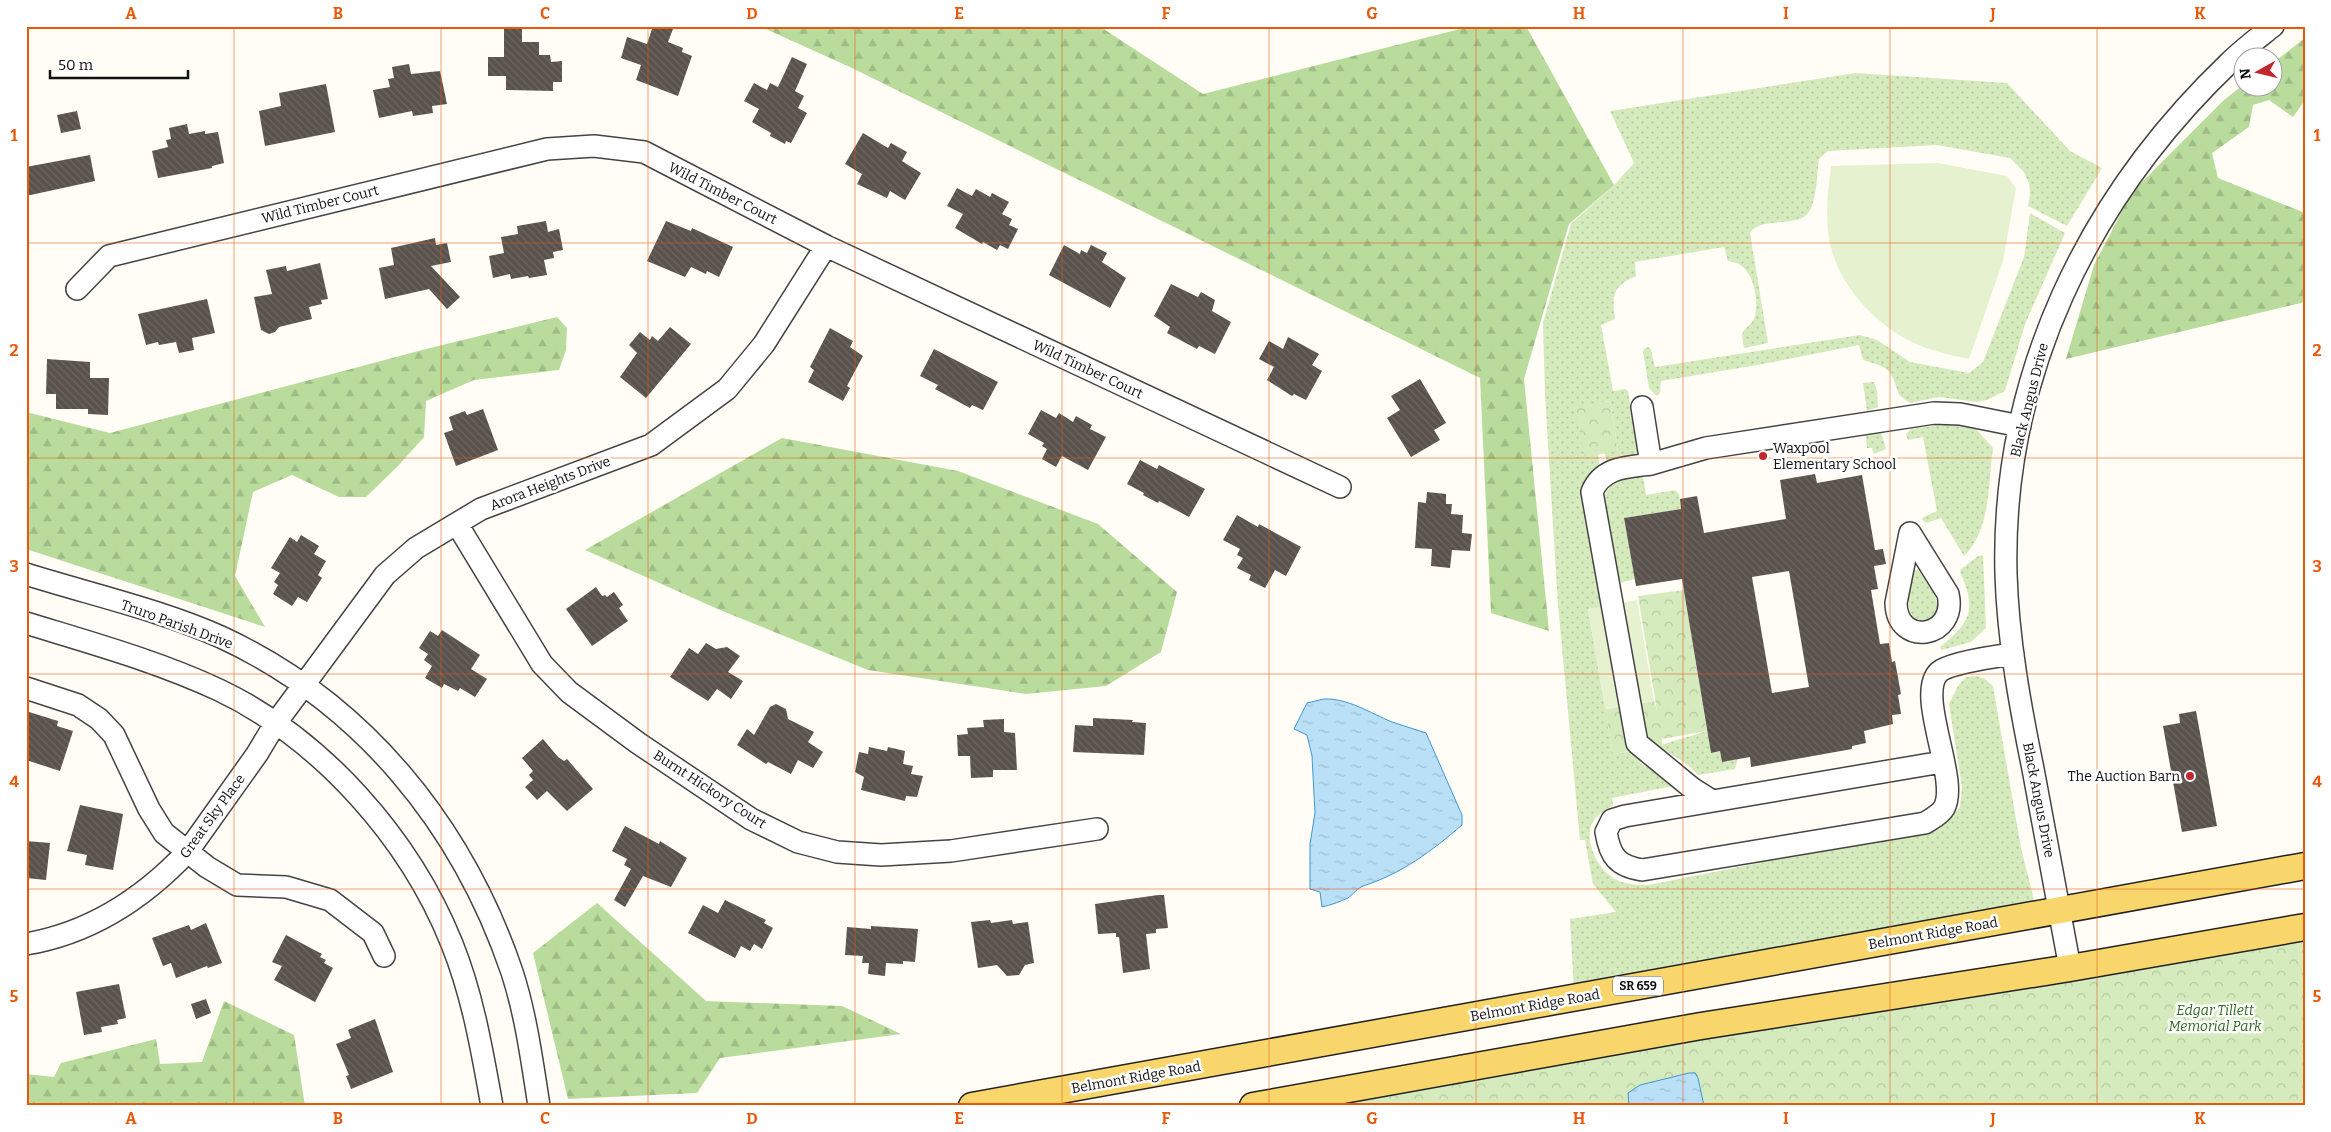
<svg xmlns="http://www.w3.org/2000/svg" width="2331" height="1132" font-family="Bitter,serif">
	<defs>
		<pattern id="grass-dots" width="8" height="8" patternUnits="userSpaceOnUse" patternTransform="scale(1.25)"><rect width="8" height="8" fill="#d5ebbd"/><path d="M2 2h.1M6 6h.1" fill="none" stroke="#b6c8a1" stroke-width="1.8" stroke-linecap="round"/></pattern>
		<pattern id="forest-firs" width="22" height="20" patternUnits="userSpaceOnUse" patternTransform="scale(1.25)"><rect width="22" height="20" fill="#b9dc9c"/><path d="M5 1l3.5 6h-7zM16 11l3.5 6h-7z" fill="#9ebc85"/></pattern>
		<pattern id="park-crowns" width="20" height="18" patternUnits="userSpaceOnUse" patternTransform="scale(1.25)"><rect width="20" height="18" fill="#d5ebbd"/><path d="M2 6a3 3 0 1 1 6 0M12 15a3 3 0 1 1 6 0" fill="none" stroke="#b6c8a1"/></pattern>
		<pattern id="water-ripples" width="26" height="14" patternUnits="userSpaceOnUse" patternTransform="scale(1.25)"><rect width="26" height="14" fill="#b9e0f7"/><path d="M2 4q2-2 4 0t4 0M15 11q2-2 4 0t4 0" fill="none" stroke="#9ebfd3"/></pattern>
		<pattern id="building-back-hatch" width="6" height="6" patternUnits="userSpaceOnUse" patternTransform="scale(1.25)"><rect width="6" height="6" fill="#5a524d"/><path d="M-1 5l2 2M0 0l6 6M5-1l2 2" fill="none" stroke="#6d6662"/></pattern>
	</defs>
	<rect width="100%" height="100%" fill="#fffdf5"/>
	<!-- grass -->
	<path fill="url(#grass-dots)" d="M1856,73L2007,83L2070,151L2102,168L2067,226L2028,206L2030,194L2029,183L2024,172L2010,158L1937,145L1828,151L1819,159C1817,174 1817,196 1810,210C1800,230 1761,215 1750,233L1768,343L1744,348L1742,334C1745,328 1751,325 1754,319C1760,305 1754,276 1743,267C1739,263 1733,262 1728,261L1724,247L1635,262L1636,276C1613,286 1612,295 1615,319L1601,325L1613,391L1625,389L1628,391L1638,455L1607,464L1605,453L1618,450L1610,401L1574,407L1597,448L1600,468L1586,507L1601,607L1588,609L1613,754L1633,751L1642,764L1670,781L1673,786L1612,798L1613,805C1605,810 1594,816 1591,826C1585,844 1599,871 1615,879C1626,885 1637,885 1649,885L1849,845L1939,829L1960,807L1962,787L1949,704L1958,686L1966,677L1976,676L1985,679L1993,686L2021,848L2037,912L1574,993L1570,919L1616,912L1593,884L1585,840H1580L1558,605L1545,395L1543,323L1571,224L1614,185L1634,163L1610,111Z
		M2030,213L2065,233L2025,324L2005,391L1987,400L1977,402L1939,397L1910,403L1899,395C1891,368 1889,368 1863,360L1859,345L1763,364L1661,381L1660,393L1657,396L1649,388L1643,351L1645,348L1649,347L1651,350L1655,367L1860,335L1877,340L1910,362L1969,373L1983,362L2024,257Z
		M1874,382L1877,391L1878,407L1867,411L1863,383Z
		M1945,424L1976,429L1993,448C1988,483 1991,530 1964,556L1941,518L1926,523L1922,520V518L1937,511L1923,437L1908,440L1906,434L1911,429Z
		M1881,432L1886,449L1874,454L1872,448H1867L1866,436L1868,433Z
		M1635,471L1636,476H1643L1646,495L1675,490L1679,494L1681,509L1624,518L1635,579L1619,583L1605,496C1609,483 1623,478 1635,471Z
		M1983,555L1986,628L1971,642L1941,650L1940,647C1971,622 1977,610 1960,572L1961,569L1978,556Z
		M1918,569C1928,585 1944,601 1935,620L1919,624C1902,610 1911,590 1914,571Z
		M1707,731L1711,753L1720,751L1722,762L1738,759L1735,769L1698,775C1688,764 1668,750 1654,747Z"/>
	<!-- forest -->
	<path fill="url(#forest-firs)" d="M759,26H1099L1203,94L1472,26H1526L1614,185L1569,224L1524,379L1549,631L1491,613L1480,378L852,68Z
		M2305,38V100L2293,117L2269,100L2253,105L2249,127L2212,153L2218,178L2305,213V302L2066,359L2094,265L2132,192L2224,100L2243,85L2244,88H2274V62Z
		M557,317L567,328L566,350L559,370L474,380L426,401L424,437L398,466L366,497H339L292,475L253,492L235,576L265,627L26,549V412L110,433L426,349Z
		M782,438L958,471L1098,524L1177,592L1161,652L1106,686L1026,694L868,670L720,610L585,550Z
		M597,903L706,1001L842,1006L901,1034L720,1058L697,1093L568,1099L533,953Z
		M224,1001L294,1035L305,1106H26V1074L54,1077L61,1063L156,1039L160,1064L202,1062Z"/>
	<!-- park -->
	<path fill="url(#park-crowns)" d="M1610,401L1618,451L1585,457L1574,406Z
		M1684,590L1707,731L1662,739V745L1613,754L1605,709L1654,701L1657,711L1638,596Z
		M2305,914V1106H1255Z"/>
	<!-- pitch -->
	<path fill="#e6f2cf" d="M1938,163L2007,176L2016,188L2003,261L1969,359C1950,355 1931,351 1914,343C1874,324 1836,283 1829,238C1825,213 1828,190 1831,166Z
		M1637,600L1654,701L1605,709L1588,609Z"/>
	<!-- water -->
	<path fill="url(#water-ripples)" stroke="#3f96cf" d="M1324,699C1348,698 1370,713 1392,722C1403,726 1415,729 1426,733L1462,815V825C1432,851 1401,874 1363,886C1358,888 1353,894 1348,898C1339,902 1331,905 1322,907L1320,892L1310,889V844L1315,813L1312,756L1307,735L1294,729L1307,703Z
		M1689,1073H1695L1698,1078L1704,1106H1629L1628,1093L1640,1085Z"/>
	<!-- building -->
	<path fill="url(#building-back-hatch)" fill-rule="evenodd" d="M504,26H522V42H539V55H550L551,62L562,61V82H553V91L506,90V76H488V57H504Z
		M653,26H664L673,29L668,42L683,48L682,52L692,56L678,96L636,80L641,65L621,58L627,37L647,44Z
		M792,57L807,64L795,91L804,96L798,108L807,113L791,143L786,141L785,144L770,136L771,133L752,122L759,109L744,101L754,83L767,90L770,83L778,87Z
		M409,64L411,74L440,71L447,104L432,106L433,113L413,116L412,111L379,118L373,90L390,87L388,79L394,78L392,67Z
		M326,84L335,132L265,146L259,111L281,106L279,93Z
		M77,111L81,129L61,133L57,115Z
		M187,124L189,134L205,131V134L218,132L224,163L212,166V168L158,178L152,151L168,147L166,140L171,139L169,128Z
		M863,133L888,148L891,143L907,152L902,161L921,173L905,200L890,191L887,198L857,184L862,174L845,164Z
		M90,155L95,181L26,196V167Z
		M957,188L972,196L976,189L990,197L992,193L1009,202L1002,214L1012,219L1009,225L1018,229L1008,249L1000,245L997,250L983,242L982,244L955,228L963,214L947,206Z
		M546,221L548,232L559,229L563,250L553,252L554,258L544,260L547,275L529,278L528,276L511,279L510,274L493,278L489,256L504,253L501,237L518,234L517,226Z
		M666,221L691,231L692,228L733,247L719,277L707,271L706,274L691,267L685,277L647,261Z
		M435,238L436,245L447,243L451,262L431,266L460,297L447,309L429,289L385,299L379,268L394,265L391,248Z
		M1064,245L1080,254L1081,250L1087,253L1091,245L1107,253L1102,262L1126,278L1110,308L1049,275Z
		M320,263L328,299L321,300L322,304L309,307L312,319L279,327L275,332L269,334L261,330L254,297L272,294L266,270L286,266L287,271Z
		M1171,284L1198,297L1201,292L1215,300L1212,311L1231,322L1215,354L1199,346L1197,349L1167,333L1170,327L1154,316Z
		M207,299L215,333L192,338L194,350L179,353L176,342L159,345L158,342L146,345L138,314Z
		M670,327L691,344L646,398L620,377L637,353L629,345L640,332L650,340L652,336L658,341Z
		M830,328L853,341L850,347L863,356L847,386L850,388L843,401L808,382L814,370L810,367Z
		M1288,337L1319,354L1312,365L1322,371L1306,400L1294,394L1292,396L1267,380L1274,367L1259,359L1269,341L1283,349Z
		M934,349L998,382L983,410L972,405L970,408L935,389L938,385L920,376Z
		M47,359L90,362V378H109L108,415L88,414V409H56V394H46Z
		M1420,379L1446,423L1434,430L1440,440L1411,457L1387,418L1400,410L1391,396Z
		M483,409L498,450L456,466L444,433L453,430L449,417L465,411L467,415Z
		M1041,410L1056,418L1059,413L1073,422L1076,416L1092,425L1090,429L1106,437L1088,470L1062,456L1056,467L1042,459L1047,449L1042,446L1044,443L1028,434Z
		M1140,460L1157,469L1159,465L1205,489L1189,517L1159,501L1158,503L1143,495L1144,493L1127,484Z
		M1815,474L1817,483L1862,475L1875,550L1883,549L1886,564L1874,566L1878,589L1871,590L1880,644L1889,643L1892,662L1895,661L1901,694L1898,695L1901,714L1892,715L1893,724L1864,731L1866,743L1852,746V749L1751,767L1750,757L1722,762L1720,751L1711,753L1682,579L1636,586L1624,518L1681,509L1680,499L1697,496L1704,533L1786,519L1780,480ZM1789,571L1809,687L1772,693L1752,577Z
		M1427,492L1446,494V504H1452L1451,514L1463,515L1462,533L1472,534L1470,551L1452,550L1450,568L1431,566L1432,549L1415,548L1418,502L1426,503Z
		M1237,515L1258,527L1259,524L1301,547L1286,576L1275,570L1265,588L1249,580L1251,575L1237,568L1243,558L1237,555L1240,549L1223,540Z
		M301,535L319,546L314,554L326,561L318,575L322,578L307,602L298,597L292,606L273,594L278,585L274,582L280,573L271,568L290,537L297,542Z
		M596,587L602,596L605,595L607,597L614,592L623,605L619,608L628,621L592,646L566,609Z
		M442,630L480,655L471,669L487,679L475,697L460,688L458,691L444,684L442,688L425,678L432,666L424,660L428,654L419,648L430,631L438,636Z
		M706,643L716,649L727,647L740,656L728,672L743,681L731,699L717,689L708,701L670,677L689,648L698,654Z
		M776,704L786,709L788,719L814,732L808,742L823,752L813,768L798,760L791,774L768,762L766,764L737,745L747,729L754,735L770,707Z
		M26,711L58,721L57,726L73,731L60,771L26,760Z
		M2196,711L2217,826L2182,832L2163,726L2180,723L2179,714Z
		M1093,718L1133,720L1132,722L1146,723L1144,755L1073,752L1075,725L1093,726Z
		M1004,719V732L1015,733L1017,770H993V777L971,778L970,756H958L957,735L968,734L967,728L984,727L983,720Z
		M543,739L558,757L564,761L567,759L593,789L567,811L547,791L537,800L525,787L533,780L529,775L533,771L522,758Z
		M869,747L887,751L888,747L905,751L903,764L913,766L911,774L923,776L917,797L906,796L905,801L861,790L864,777L855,772L859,752L868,754Z
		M80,805L123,814L113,870L85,865L87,855L67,851Z
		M625,826L659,844L660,841L687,858L671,887L643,876L625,907L614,900L631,869L624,865L627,859L612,851Z
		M26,841L50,843L46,880L26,878Z
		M1158,895H1164L1168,928L1156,929V933L1146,934L1150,969L1123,973L1119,937H1116V933L1098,934L1095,904Z
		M725,900L766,920L764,923L773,928L762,949L754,944L750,951L741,946L735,958L688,933L703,905L718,913Z
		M990,920L991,923L1012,920L1013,924L1028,922L1034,963L1025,965L1019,975L1007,976L997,965L978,968L971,922Z
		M206,923L222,963L208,968L207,966L176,978L171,963L163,966L152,938L189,925L191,930Z
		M871,926L918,929L915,962L903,961V964L886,963L885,976L868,974L869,963H862L863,956L845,955L847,927L871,929Z
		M286,935L322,954L320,957L326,960L324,963L333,968L315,1002L274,980L282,966L272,962Z
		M119,984L126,1018L117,1020L118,1024L101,1027L102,1032L84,1035L76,992Z
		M206,999L211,1013L196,1019L191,1004Z
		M375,1019L393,1072L351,1089L346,1076L349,1075L336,1044L351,1038L348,1030Z"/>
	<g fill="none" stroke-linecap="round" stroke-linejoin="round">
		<!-- minor casing -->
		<g stroke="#444" stroke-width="24">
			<path id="minor" d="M77,289L109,256L547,149L594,146L644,152L826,246L1340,487
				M1642,407L1651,464L1706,448L1934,413L1960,414L2020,426
				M1651,464C1627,467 1602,467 1592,492L1637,743L1693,789L1712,801
				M457,524L542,664L569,692L638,743L751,819L798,842L837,852L881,855L951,851L1097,829
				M1910,533L1948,594C1958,638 1897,648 1896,603Z
				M26,574C89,594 161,610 221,637C363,703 462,825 512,972C526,1015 532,1061 539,1106
				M26,623C91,643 157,661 219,690C322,739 410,839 452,944C473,996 482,1051 492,1106
				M26,688L78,705L99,719L114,735L149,809L164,833L207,867L237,885L286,887L330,900L373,933L384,956
				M1942,762L1625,816L1612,820L1606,832C1610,856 1617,866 1642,870L1925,823C1931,819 1940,815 1944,808C1960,780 1915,695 1939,672C1949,663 1998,656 2013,654
				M26,944C91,933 144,898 188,851L257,754L275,724L385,575L416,548L481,509L651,445L727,389L764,344L826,246
				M2070,968C2058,902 2045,835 2033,769C2020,705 2008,640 2006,574C2001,376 2088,198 2229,63C2242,50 2258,38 2273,26"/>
		</g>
		<!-- major casing -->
		<g stroke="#222" stroke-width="29">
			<path id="major" d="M972,1106L2305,866
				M1253,1106L1701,1026L2070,968L2305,927"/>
		</g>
		<!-- minor -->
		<use href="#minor" stroke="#fff" stroke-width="21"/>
		<!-- major -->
		<use href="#major" stroke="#f9d66b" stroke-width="26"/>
	</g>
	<!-- grid -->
	<path fill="none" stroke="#e8590c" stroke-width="1" stroke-opacity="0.55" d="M234,26V1106M441,26V1106M648,26V1106M855,26V1106M1062,26V1106M1269,26V1106M1476,26V1106M1683,26V1106M1890,26V1106M2097,26V1106M26,243H2305M26,458H2305M26,674H2305M26,889H2305"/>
	<!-- markers -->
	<g fill="#c4262e" stroke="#fff" stroke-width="2">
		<circle cx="1763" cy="456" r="5"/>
		<circle cx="2190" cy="776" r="5"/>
	</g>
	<g text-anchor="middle" stroke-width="5" stroke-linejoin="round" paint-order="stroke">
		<!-- shield labels -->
		<rect fill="#fff" stroke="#585858" stroke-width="1" x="1613" y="976.5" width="50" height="19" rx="4"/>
		<g font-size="12" font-weight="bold" fill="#111">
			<text x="1638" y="990">SR 659</text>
		</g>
		<!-- street labels -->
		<g font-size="14" fill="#111" stroke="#fff">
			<text transform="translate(723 193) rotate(27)" y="5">Wild Timber Court</text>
			<text transform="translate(320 204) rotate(-14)" y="5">Wild Timber Court</text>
			<text transform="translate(1088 369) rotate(25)" y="5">Wild Timber Court</text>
			<text transform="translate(2029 400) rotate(-76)" y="5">Black Angus Drive</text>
			<text transform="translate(550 483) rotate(-21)" y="5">Arora Heights Drive</text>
			<text transform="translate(177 624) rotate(20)" y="5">Truro Parish Drive</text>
			<text transform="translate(710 789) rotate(33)" y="5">Burnt Hickory Court</text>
			<text transform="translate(2039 800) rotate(79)" y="5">Black Angus Drive</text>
			<text transform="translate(212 816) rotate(-54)" y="5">Great Sky Place</text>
			<text transform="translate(1933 933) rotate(-10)" y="5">Belmont Ridge Road</text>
			<text transform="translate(1535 1005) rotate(-10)" y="5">Belmont Ridge Road</text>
			<text transform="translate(1136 1077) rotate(-10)" y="5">Belmont Ridge Road</text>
		</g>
		<!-- poi labels -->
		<g font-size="14" fill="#111" stroke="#fff" text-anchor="start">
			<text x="1773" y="453">Waxpool<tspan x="1773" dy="16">Elementary School</tspan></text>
			<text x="2180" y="781" text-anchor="end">The Auction Barn</text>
		</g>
		<!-- park labels -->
		<g font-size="14" font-style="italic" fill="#2f6b1f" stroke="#fff">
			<text x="2215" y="1015">Edgar Tillett<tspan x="2215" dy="16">Memorial Park</tspan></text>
		</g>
	</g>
	<!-- border -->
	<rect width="2331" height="1132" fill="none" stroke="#ffffff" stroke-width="55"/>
	<!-- north arrow -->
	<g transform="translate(2258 72) rotate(262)"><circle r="24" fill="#ffffff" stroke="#a0a0a0"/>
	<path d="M0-4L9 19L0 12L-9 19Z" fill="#c4262e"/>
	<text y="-8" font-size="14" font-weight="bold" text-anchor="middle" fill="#111111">N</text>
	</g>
	<!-- scale -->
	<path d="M50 70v8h138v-8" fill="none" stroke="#111111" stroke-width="2.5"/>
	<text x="58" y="70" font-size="15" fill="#111111" stroke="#ffffff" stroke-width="4" paint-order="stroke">50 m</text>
	<rect x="28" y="28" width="2276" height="1076" fill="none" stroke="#e8590c" stroke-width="2"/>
	<g font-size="16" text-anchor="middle" font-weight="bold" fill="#e8590c">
		<text x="131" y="19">A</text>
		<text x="338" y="19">B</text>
		<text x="545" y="19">C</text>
		<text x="752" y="19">D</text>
		<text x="959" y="19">E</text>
		<text x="1166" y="19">F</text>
		<text x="1372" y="19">G</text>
		<text x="1579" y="19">H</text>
		<text x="1786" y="19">I</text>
		<text x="1993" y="19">J</text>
		<text x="2200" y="19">K</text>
		<text x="14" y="141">1</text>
		<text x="2317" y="141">1</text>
		<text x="14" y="356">2</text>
		<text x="2317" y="356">2</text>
		<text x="14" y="572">3</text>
		<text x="2317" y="572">3</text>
		<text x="14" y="787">4</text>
		<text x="2317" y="787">4</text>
		<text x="14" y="1002">5</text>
		<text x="2317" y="1002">5</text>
		<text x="131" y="1124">A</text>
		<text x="338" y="1124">B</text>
		<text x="545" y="1124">C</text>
		<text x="752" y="1124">D</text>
		<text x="959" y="1124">E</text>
		<text x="1166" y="1124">F</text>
		<text x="1372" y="1124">G</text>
		<text x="1579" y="1124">H</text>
		<text x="1786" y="1124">I</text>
		<text x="1993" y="1124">J</text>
		<text x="2200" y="1124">K</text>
	</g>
</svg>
